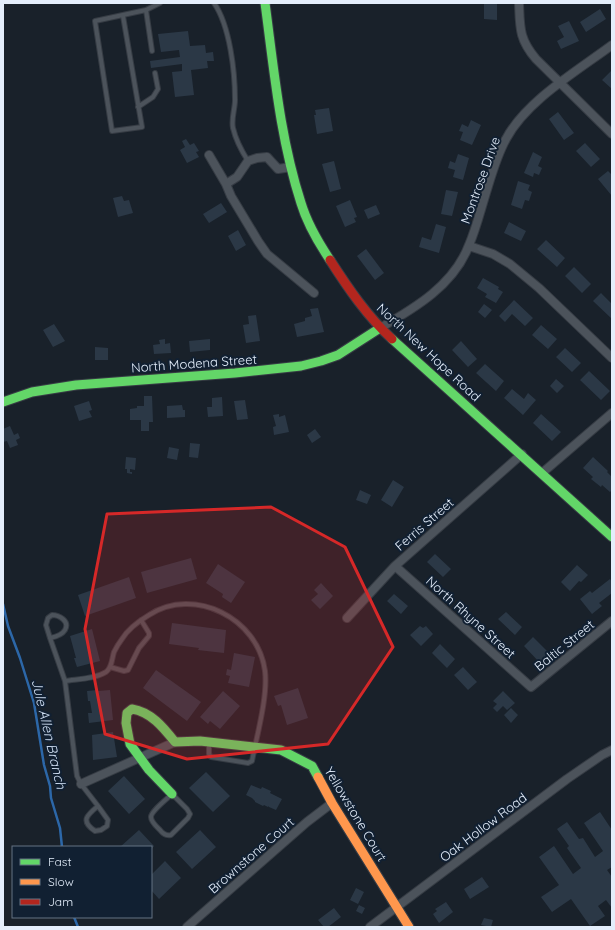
<svg xmlns="http://www.w3.org/2000/svg" width="615" height="930" font-family="Quicksand,sans-serif">
	<rect width="100%" height="100%" fill="#19212a"/>
	<g fill="none" stroke-linecap="round" stroke-linejoin="round">
		<!-- stream -->
		<path stroke="#2c67a8" stroke-width="2.5" d="M3,604L8,626L20,658L34,703L44,765L50,786L51,798L60,828L62,847
			M74,917L78,927"/>
	</g>
	<!-- building -->
	<path fill="#2b3846" d="M484,3H497V20L484,19Z
		M600,9L606,19L586,32L580,22Z
		M569,21L579,41L561,49L557,41L564,37L558,26Z
		M188,31L190,46L205,45L206,53L213,52L214,61H207L208,68L191,70L194,95L175,97L172,72L182,71V64L151,68L150,61L180,57L179,50L161,52L158,34Z
		M612,70V89L602,80Z
		M329,108L333,131L317,134L314,115H316L315,110Z
		M558,112L574,133L564,140L549,119Z
		M471,120L481,125L472,145L460,140L463,132L459,131L462,124L468,127Z
		M186,139L190,145L194,143L199,151L196,152L199,157L187,163L180,150L185,147L182,141Z
		M585,143L600,159L591,167L576,151Z
		M533,152L542,157L538,166L542,168L539,175L534,173L533,177L524,173Z
		M458,154L469,158L463,180L453,177L455,170L448,168L450,161L455,163Z
		M334,161L341,189L330,192L322,164Z
		M608,171L612,175V196L598,179Z
		M518,181L530,185L528,190L532,192L529,201L525,200L522,209L511,205Z
		M446,190L458,192L452,216L441,214Z
		M122,196L124,201L129,200L133,213L118,217L113,198Z
		M350,200L357,217L354,218L356,222L345,227L336,206Z
		M221,203L227,212L209,223L203,214Z
		M376,205L380,214L368,219L364,210Z
		M509,222L526,231L521,241L504,233Z
		M436,224L446,227L439,253L419,247L422,237L431,240Z
		M238,230L246,245L236,251L228,236Z
		M546,240L565,258L557,267L537,249Z
		M366,249L384,273L375,280L357,256Z
		M574,267L591,284L582,293L565,276Z
		M483,278L499,287L498,289L503,292L496,303L485,297L487,294L477,288Z
		M601,293L612,304V319L593,301Z
		M514,300L533,318L525,326L512,314L505,322L499,316Z
		M484,304L492,310L485,318L478,312Z
		M318,308L324,332L297,337L294,324L305,321V318L312,316L310,309Z
		M256,315L260,341L246,343L243,325L249,324L248,316Z
		M54,324L65,341L53,347L43,330Z
		M541,325L557,339L548,349L532,335Z
		M165,339V344L170,343L171,353L154,354L153,345L160,344L159,340Z
		M210,339V350L190,352L189,341Z
		M461,341L477,359L468,367L452,350Z
		M95,347L108,348V360H95Z
		M565,348L581,363L572,372L556,357Z
		M485,364L504,381L496,391L476,373Z
		M589,371L610,391L601,400L580,380Z
		M556,379L564,386L557,393L550,386Z
		M512,389L524,399L528,393L536,400L523,415L504,398Z
		M144,396H152L153,422H149V431H141V420H130V409L137,408V406H144Z
		M222,397L223,416L208,417L207,407H212V398Z
		M245,400L248,419L237,420L234,401Z
		M89,401L92,410L89,411L92,417L79,421L74,406Z
		M182,405L183,410H185V417L167,418V406Z
		M279,414V417L285,415L289,432L274,435L273,427L276,426L273,415Z
		M541,414L561,432L552,441L533,423Z
		M10,426L14,435L18,433L20,438L16,440L18,445L10,448L7,441L3,442V429Z
		M315,429L321,437L312,443L307,435Z
		M190,443L200,444L198,458L189,457Z
		M169,447L179,449L177,460L167,458Z
		M126,457L136,458L135,470L130,469V472H132V474L127,473V469H125Z
		M593,457L608,471L607,472L612,477V490L610,492L602,485L601,487L591,479L593,477L583,468Z
		M393,480L404,487L392,507L381,500Z
		M360,490L371,495L367,504L356,500Z
		M435,554L451,569L443,577L427,562Z
		M191,558L197,579L147,593L141,572Z
		M218,564L245,582L231,603L222,597L223,594L206,583Z
		M577,565L588,575L581,582L579,581L570,591L561,582Z
		M129,577L136,598L85,616L78,595Z
		M610,579L612,582V593L599,603L602,606L592,614L580,599L590,591L592,593Z
		M321,583L333,596L320,609L311,600L318,594L314,590Z
		M394,594L408,606L401,614L387,601Z
		M506,612L522,627L515,635L498,619Z
		M172,623L226,630L224,653L198,650L199,648L169,644Z
		M420,626L423,628L426,626L433,634L421,646L410,635Z
		M92,629L100,661L77,667L74,658H76L70,636Z
		M533,637L550,654L540,663L524,646Z
		M440,644L455,659L447,668L432,653Z
		M234,653L255,657L249,687L228,683L230,676L226,675L227,669L231,670Z
		M463,667L477,682L468,690L454,675Z
		M156,670L201,702L187,721L143,688Z
		M298,688L308,718L287,725L281,705L278,706L274,696Z
		M98,690V691L110,690L113,720L89,723L88,713H92L90,701H88L87,691Z
		M223,691L240,706L220,729L210,721L208,724L200,717Z
		M503,691L515,703L507,710L503,706L497,712L493,708L497,704L493,701Z
		M511,708L518,715L511,723L504,715Z
		M113,732L117,757L93,760L92,735Z
		M206,772L230,796L213,812L189,788Z
		M124,776L145,799L129,814L108,791Z
		M251,785L261,789L262,787L271,791L270,793L282,799L276,810L269,807L268,806V807L264,805L263,806L255,802V801L252,798L246,795Z
		M600,812L612,830V867L607,870L612,877V908L606,900L598,906L605,916L590,926L571,899L552,912L541,897L559,885L539,857L554,846L573,874L581,868L567,848L569,846L557,829L567,822L579,839L583,838L595,857L603,851L584,823Z
		M139,830L154,846L151,850V847H120Z
		M200,830L216,847L192,869L176,852Z
		M165,861L181,878L159,899L151,890V875Z
		M482,877L489,887L470,899L464,889Z
		M356,888L364,892L358,904L350,900Z
		M446,902L453,912L439,923L433,914L437,911L435,909Z
		M359,905L365,908L362,914L356,911Z
		M334,908L341,917L328,927H324L318,920Z
		M484,918L493,920L491,927L481,925Z"/>
	<g fill="none" stroke-linecap="round" stroke-linejoin="round">
		<!-- lane casing -->
		<g stroke="#363c44" stroke-width="6">
			<path id="lane" d="M214,3C230,26 235,72 235,100C235,109 231,119 233,128C236,141 241,150 248,161
				M123,16L142,127L112,131L95,21L146,10
				M152,51L146,10L160,3
				M138,107L153,97L158,89L155,73
				M52,615C59,615 70,621 65,630C62,635 55,637 50,638L46,625L48,618Z
				M50,638L65,681L77,776L81,784L98,806
				M110,667L124,671L128,670L139,648L149,636V633L141,620
				M65,681C78,679 95,679 106,672C112,668 112,658 114,652C116,648 119,643 122,639C128,629 139,621 149,615C194,586 258,618 265,671C268,696 257,735 252,761L248,763L211,757L209,754V742
				M172,794L187,809L190,814L188,818L171,835C166,836 163,834 160,830C157,827 151,822 151,817C151,811 168,798 172,794Z
				M98,806L108,820L107,826L101,830L95,831C80,821 87,815 98,806Z"/>
		</g>
		<!-- street casing -->
		<g stroke="#363c44" stroke-width="10">
			<path id="street" d="M519,3C520,28 519,39 536,59L612,134
				M209,155L226,184L231,196L258,241L267,254L314,293
				M226,184L237,177L248,161L257,158L267,157L278,169L291,167
				M469,246L493,254L510,264L539,288L612,358
				M380,328C415,308 454,285 469,245C476,229 480,212 485,196C491,177 496,157 506,139C526,101 577,71 612,45
				M542,473L612,413
				M395,566L531,687L612,621
				M347,618L395,566L522,454
				M81,784L175,742
				M187,927L307,822L332,803
				M370,927L567,779L602,755L612,750"/>
		</g>
		<!-- fast casing -->
		<g stroke="#363c44" stroke-width="11">
			<path id="fast" d="M265,3C274,70 280,138 301,203C307,223 318,242 330,260
				M392,339L612,537
				M3,402L32,392L76,385L235,373L301,366L321,361L338,355L380,328
				M172,794L149,770L130,744L126,723L127,713L132,709C151,712 163,727 175,742L200,741L281,750L312,766L318,777"/>
		</g>
		<!-- slow casing -->
		<g stroke="#363c44" stroke-width="11">
			<path id="slow" d="M318,777L332,803L409,927"/>
		</g>
		<!-- jam casing -->
		<g stroke="#363c44" stroke-width="11">
			<path id="jam" d="M330,260C348,288 367,316 392,339"/>
		</g>
		<!-- lane -->
		<use href="#lane" stroke="#4c535b" stroke-width="4"/>
		<!-- street -->
		<use href="#street" stroke="#4c535b" stroke-width="8"/>
		<!-- fast -->
		<use href="#fast" stroke="#63d668" stroke-width="9"/>
		<!-- slow -->
		<use href="#slow" stroke="#ff974d" stroke-width="9"/>
		<!-- jam -->
		<use href="#jam" stroke="#b3261e" stroke-width="9"/>
	</g>
	<!-- marked area -->
	<path fill="#d62828" fill-opacity="0.2" stroke="#d62828" stroke-width="3" stroke-linejoin="round" d="M271,507L345,547L393,647L328,744L187,759L105,734L85,629L107,514Z"/>
	<g text-anchor="middle" stroke-width="4" stroke-linejoin="round" paint-order="stroke">
		<!-- street labels -->
		<g font-size="13" fill="#e4eefb" stroke="#112032">
			<text transform="translate(480 180) rotate(-70)" y="5">Montrose Drive</text>
			<text transform="translate(429 352) rotate(43)" y="5">North New Hope Road</text>
			<text transform="translate(194 363) rotate(-4)" y="5">North Modena Street</text>
			<text transform="translate(424 524) rotate(-41)" y="5">Ferris Street</text>
			<text transform="translate(471 617) rotate(42)" y="5">North Rhyne Street</text>
			<text transform="translate(564 645) rotate(-39)" y="5">Baltic Street</text>
			<text transform="translate(356 814) rotate(59)" y="5">Yellowstone Court</text>
			<text transform="translate(483 827) rotate(-37)" y="5">Oak Hollow Road</text>
			<text transform="translate(251 855) rotate(-41)" y="5">Brownstone Court</text>
		</g>
		<!-- water labels -->
		<g font-size="14" font-style="italic" fill="#cddcf0" stroke="#112032">
			<text transform="translate(49 734) rotate(77)" y="5">Jule Allen Branch</text>
		</g>
	</g>
	<!-- border -->
	<rect width="615" height="930" fill="none" stroke="#e4eefb" stroke-width="8"/>
	<!-- legend -->
	<rect x="12" y="846" width="140" height="72" fill="#112032" stroke="#657282"/>
	<rect x="20" y="859" width="20" height="6" fill="#63d668" stroke="#657282"/>
	<text x="48" y="866" font-size="12" fill="#e4eefb">Fast</text>
	<rect x="20" y="879" width="20" height="6" fill="#ff974d" stroke="#657282"/>
	<text x="48" y="886" font-size="12" fill="#e4eefb">Slow</text>
	<rect x="20" y="899" width="20" height="6" fill="#b3261e" stroke="#657282"/>
	<text x="48" y="906" font-size="12" fill="#e4eefb">Jam</text>
</svg>
